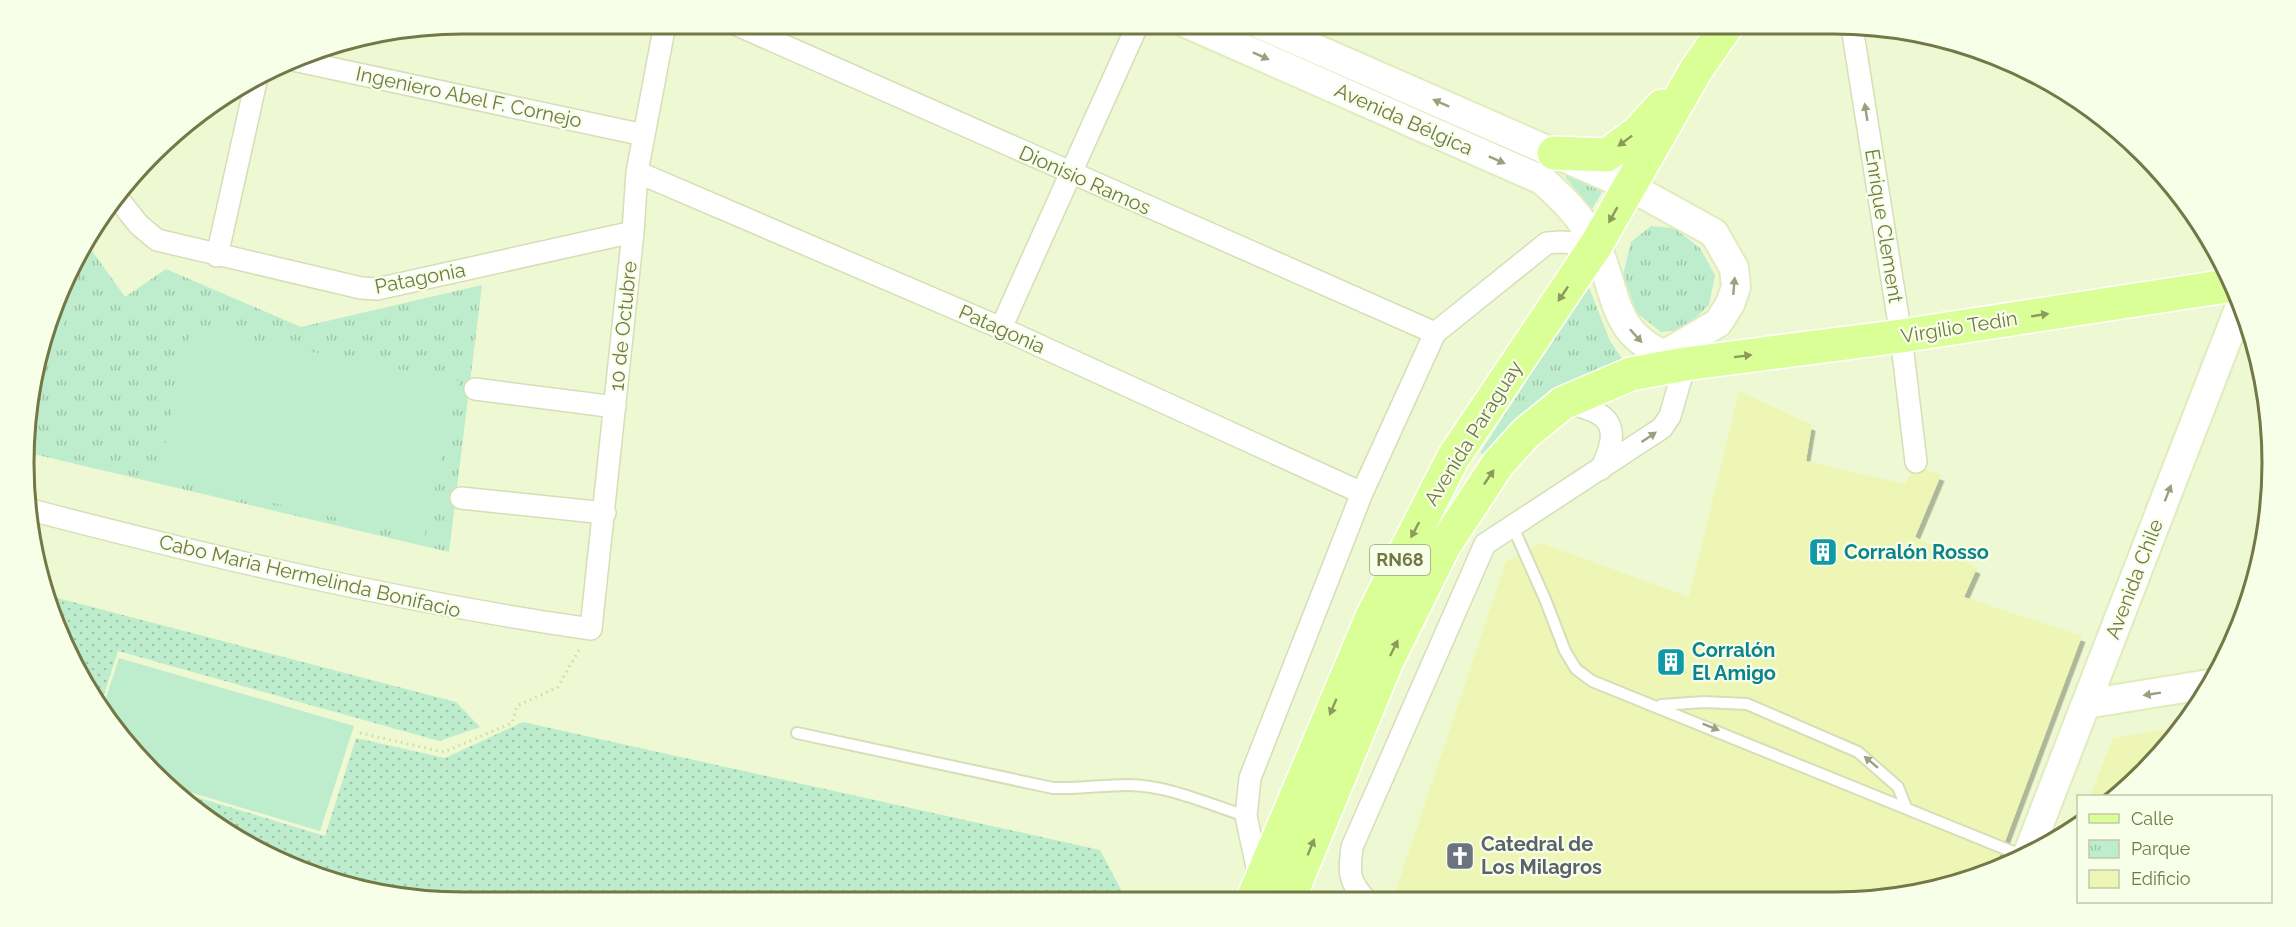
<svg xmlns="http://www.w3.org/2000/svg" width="2296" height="927" font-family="Raleway,sans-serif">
	<defs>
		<pattern id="grass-dots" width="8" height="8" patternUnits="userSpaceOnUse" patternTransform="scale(1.5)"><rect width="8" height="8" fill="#beedcd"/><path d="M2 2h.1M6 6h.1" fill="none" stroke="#9fc5a8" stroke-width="1.8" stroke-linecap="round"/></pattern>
		<pattern id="park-tufts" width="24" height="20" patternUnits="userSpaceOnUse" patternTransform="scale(1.5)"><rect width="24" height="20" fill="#beedcd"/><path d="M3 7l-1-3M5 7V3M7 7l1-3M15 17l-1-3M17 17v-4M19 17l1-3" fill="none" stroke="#9fc5a8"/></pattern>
		<pattern id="water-waves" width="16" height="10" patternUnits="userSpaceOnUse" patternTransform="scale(1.5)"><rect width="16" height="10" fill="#b4bbe9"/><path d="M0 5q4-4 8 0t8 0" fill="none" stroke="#979dbf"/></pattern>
		<filter id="shadow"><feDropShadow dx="3.5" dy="6" stdDeviation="0" flood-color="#0004"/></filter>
	</defs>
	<rect width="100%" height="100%" fill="#f4fee1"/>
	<!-- residential -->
	<path fill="#eef8d2" d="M464,24H1832L1973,47L2052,83L2122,133L2181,196L2227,269L2257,349L2271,434L2268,521L2249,604L2198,708L2122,794L2118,796H2078V821L2001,869L1890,899L464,903L323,880L196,812L133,754L83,684L33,550L28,406L47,323L83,244L174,133L244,83L322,47Z"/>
	<!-- grass -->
	<path fill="url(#grass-dots)" d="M50,596L456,702L480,727L439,741L118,651L100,707L83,684Z
		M523,722L1100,850L1127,901L790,902L785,895L670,902L464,903L323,880L196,812L173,790L325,836L356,738L445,758Z"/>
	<!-- park -->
	<path fill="url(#park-tufts)" d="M1564,173L1605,187L1592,209L1566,178Z
		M1651,226L1674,228L1700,248L1715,275L1709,305L1683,330L1661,332L1637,313L1623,275L1631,242Z
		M85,241L125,297L166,269L301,327L482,285L449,552L29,453L28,406L47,323Z
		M1588,285L1610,341L1623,360L1548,396L1485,455L1480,453Z"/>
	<!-- pitch -->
	<path fill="#beedcd" d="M79,256L62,334L45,330L47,323Z
		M191,328L459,381L424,538L158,476Z
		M119,658L354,726L320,831L166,785L133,754L102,710Z"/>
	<!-- water -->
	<path fill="url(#water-waves)" stroke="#99a1dc" stroke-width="1.5" d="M785,895L790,902H675Z"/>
	<!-- building -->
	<path fill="#eef6b6" filter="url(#shadow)" d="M1739,391L1812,425L1806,461L1905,484L1915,466L1941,475L1915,537L1977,568L1964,597L2082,636L1994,871L1890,899L1401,900L1395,893L1506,561L1541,543L1689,597Z
		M2181,727L2122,794L2090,796L2113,738Z"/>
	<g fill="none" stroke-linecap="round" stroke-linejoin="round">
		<!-- lane casing -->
		<g stroke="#d7deb7" stroke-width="14">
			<path id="lane" d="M1512,525L1545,599L1565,651L1576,669L1592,681L2023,856
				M1661,705L1704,702L1747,704L1858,752L1898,787L1906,807
				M797,733L1053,788C1078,789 1103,785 1128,785C1167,785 1208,804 1246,816"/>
		</g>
		<!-- street casing -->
		<g stroke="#d7deb7" stroke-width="24">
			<path id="street" d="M735,24L1435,333
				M1852,27L1901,336L1916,462
				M293,60L644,135
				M637,172L1001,328L1362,493
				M119,200L139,225L157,240L361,288L377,289L633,232
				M217,256L257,77
				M1001,328L1138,24
				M475,389L615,407
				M1563,403C1610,411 1623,425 1601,469
				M461,498L605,513
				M31,510C215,558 402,602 591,629L633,232L637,172L665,24
				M1260,881L1246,816L1250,778L1362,493L1435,333L1547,243L1561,242L1596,245
				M1367,901C1348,881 1349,874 1352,847L1485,544L1662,428L1670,416L1685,364"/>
		</g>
		<!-- secondary casing -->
		<g stroke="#e1ebbb" stroke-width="32">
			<path id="secondary" d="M1188,24L1542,180C1563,198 1585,221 1597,247C1621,304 1610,334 1677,361
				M1259,24L1629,186L1714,233L1734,268L1736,287L1730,304L1718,323L1643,367
				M2086,704L2209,684
				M2028,853L2240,306"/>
		</g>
		<!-- primary casing -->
		<g stroke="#fff" stroke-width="36">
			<path id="primary" d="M1554,153L1607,155L1637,133L1662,106
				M1252,901L1372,617L1453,458L1596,245L1696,70L1728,24
				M1288,901L1387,661L1444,546L1498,464L1526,433L1563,403L1631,374L1685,364L1901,336L2233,285"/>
		</g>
		<!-- path -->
		<path stroke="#d3db99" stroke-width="3" stroke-dasharray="1.5 4.5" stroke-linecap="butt" d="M360,733L444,752L512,723L517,706L558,687L581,646"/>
		<!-- lane -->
		<use href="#lane" stroke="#fff" stroke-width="10"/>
		<!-- street -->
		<use href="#street" stroke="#fff" stroke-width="21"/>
		<!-- secondary -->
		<use href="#secondary" stroke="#fff" stroke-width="28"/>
		<!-- primary -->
		<use href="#primary" stroke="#daff97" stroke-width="33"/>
	</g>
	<!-- one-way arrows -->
	<defs><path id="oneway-solid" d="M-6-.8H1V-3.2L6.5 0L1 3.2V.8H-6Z" transform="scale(1.5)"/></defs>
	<g fill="#9da07e">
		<use href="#oneway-solid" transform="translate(1261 56) rotate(24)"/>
		<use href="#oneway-solid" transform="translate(1441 103) rotate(-156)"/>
		<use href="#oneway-solid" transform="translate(1866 112) rotate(-99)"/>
		<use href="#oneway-solid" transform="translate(1497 160) rotate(24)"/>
		<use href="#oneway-solid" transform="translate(1734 286) rotate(-85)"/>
		<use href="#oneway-solid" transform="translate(1636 336) rotate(48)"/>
		<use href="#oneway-solid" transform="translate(1649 437) rotate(-34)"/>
		<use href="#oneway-solid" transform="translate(2168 493) rotate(-69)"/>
		<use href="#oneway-solid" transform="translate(2152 694) rotate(171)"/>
		<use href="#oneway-solid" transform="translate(1711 727) rotate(22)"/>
		<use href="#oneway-solid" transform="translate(1871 762) rotate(-140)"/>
	</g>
	<g fill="#8d9a5a">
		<use href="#oneway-solid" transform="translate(1625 141) rotate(143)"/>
		<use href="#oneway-solid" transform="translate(1613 215) rotate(119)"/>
		<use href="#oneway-solid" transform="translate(1563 294) rotate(124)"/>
		<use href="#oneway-solid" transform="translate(2040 315) rotate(-9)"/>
		<use href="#oneway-solid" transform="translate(1743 356) rotate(-7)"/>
		<use href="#oneway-solid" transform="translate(1489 477) rotate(-56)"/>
		<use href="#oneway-solid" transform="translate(1415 530) rotate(118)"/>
		<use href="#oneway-solid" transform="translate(1394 648) rotate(-64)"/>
		<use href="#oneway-solid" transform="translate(1333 707) rotate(113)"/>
		<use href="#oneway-solid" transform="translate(1311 847) rotate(-68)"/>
	</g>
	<!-- icons -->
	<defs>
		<g id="building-square" transform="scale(1.5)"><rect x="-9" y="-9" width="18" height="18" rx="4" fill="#0f9aa8" stroke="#f8ffe9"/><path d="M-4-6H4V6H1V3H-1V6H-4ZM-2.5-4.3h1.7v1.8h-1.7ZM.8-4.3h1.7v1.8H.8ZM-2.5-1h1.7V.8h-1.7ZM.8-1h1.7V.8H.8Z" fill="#fff"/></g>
		<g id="church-square" transform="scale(1.5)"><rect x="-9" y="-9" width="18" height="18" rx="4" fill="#6b7280" stroke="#f8ffe9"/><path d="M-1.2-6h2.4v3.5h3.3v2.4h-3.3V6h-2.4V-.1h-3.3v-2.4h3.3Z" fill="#fff"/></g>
	</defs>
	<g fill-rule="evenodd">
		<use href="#building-square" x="1823" y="552"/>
		<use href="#building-square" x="1671" y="662"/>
		<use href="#church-square" x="1460" y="856"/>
	</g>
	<g text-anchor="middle" stroke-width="4.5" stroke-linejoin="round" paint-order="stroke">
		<!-- shield labels -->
		<rect fill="#f8ffe9" stroke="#9ba077" stroke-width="1.5" x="1370" y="545" width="60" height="30" rx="4.5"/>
		<g font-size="18" font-weight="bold" fill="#737846">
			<text x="1400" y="566">RN68</text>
		</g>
		<!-- street labels -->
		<g font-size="20" fill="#737846" stroke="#f8ffe9">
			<text transform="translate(469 97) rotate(12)" y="7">Ingeniero Abel F. Cornejo</text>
			<text transform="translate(1404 119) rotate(24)" y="7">Avenida Bélgica</text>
			<text transform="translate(1085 180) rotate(24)" y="7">Dionisio Ramos</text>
			<text transform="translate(1884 226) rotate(81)" y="7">Enrique Clement</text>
			<text transform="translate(420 278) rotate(-11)" y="7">Patagonia</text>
			<text transform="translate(623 326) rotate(-84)" y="7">10 de Octubre</text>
			<text transform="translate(1959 327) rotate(-9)" y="7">Virgilio Tedín</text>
			<text transform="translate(1002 329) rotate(24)" y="7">Patagonia</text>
			<text transform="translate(1473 433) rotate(-58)" y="7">Avenida Paraguay</text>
			<text transform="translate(310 576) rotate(13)" y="7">Cabo María Hermelinda Bonifacio</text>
			<text transform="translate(2134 579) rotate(-69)" y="7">Avenida Chile</text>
		</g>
		<!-- culture labels -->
		<g font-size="20" font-weight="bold" fill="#0d838f" stroke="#f8ffe9" text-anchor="start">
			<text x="1844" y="559">Corralón Rosso</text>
			<text x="1692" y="657">Corralón<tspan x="1692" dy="23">El Amigo</tspan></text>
		</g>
		<!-- worship labels -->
		<g font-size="20" font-weight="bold" fill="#5b616d" stroke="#f8ffe9" text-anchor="start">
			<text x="1481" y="851">Catedral de<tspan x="1481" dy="23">Los Milagros</tspan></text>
		</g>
	</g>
	<!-- crop -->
	<path d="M0 0H2296V927H0ZM463 34H1833A429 429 0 0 1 2262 463V463A429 429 0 0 1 1833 892H463A429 429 0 0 1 34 463V463A429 429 0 0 1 463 34Z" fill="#f8ffe9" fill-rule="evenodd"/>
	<path fill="none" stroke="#737846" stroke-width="3" d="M463 34H1833A429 429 0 0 1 2262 463V463A429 429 0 0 1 1833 892H463A429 429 0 0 1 34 463V463A429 429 0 0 1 463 34Z"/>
	<!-- legend -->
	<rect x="2077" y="795" width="195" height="108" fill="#f8ffe9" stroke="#c3c9a8" stroke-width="1.5"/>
	<rect x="2089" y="814" width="30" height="9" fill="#daff97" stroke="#c3c9a8" stroke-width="1.5"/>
	<text x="2131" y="825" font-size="18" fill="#737846">Calle</text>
	<rect x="2089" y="840" width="30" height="18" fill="url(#park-tufts)" stroke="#c3c9a8" stroke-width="1.5"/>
	<text x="2131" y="855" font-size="18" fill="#737846">Parque</text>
	<rect x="2089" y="870" width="30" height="18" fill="#eef6b6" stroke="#c3c9a8" stroke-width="1.5"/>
	<text x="2131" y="885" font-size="18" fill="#737846">Edificio</text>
</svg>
